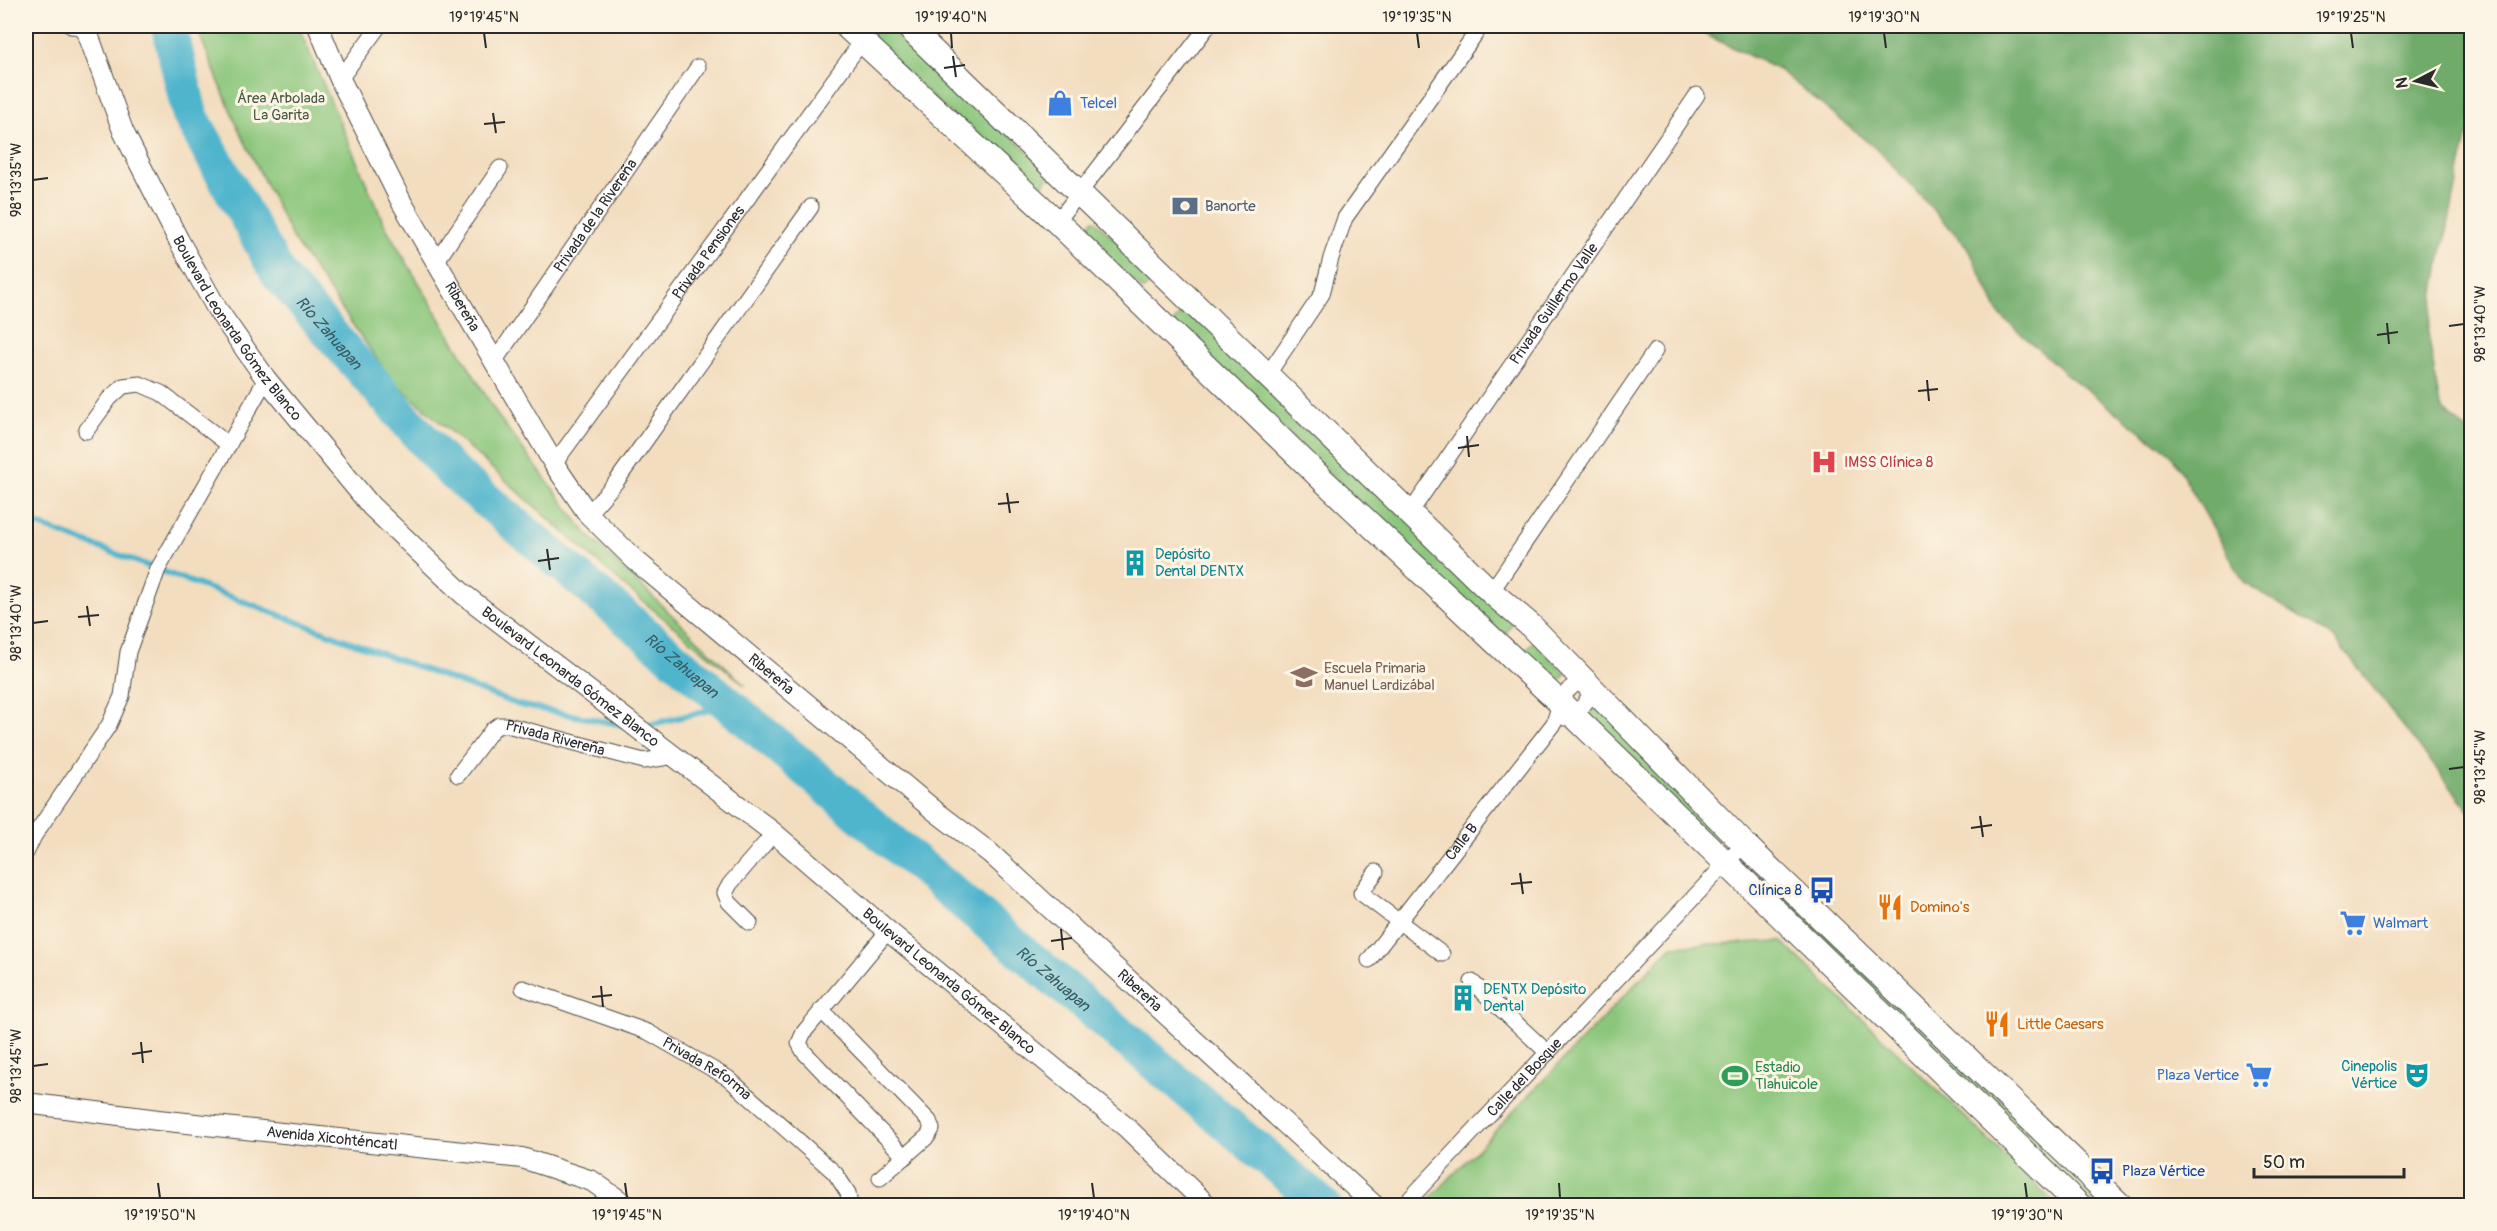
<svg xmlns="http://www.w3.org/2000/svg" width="2497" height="1231" font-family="Pangolin,sans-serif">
	<rect width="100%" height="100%" fill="#fcf5e5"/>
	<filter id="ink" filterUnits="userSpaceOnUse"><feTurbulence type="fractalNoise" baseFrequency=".0167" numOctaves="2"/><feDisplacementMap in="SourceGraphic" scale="12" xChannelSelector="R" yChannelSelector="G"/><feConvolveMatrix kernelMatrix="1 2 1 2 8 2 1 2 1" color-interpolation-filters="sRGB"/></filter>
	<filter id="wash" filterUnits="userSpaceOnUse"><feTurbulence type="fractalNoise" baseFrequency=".008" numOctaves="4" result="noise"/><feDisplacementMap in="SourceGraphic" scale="24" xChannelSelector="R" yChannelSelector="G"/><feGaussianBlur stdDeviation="1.35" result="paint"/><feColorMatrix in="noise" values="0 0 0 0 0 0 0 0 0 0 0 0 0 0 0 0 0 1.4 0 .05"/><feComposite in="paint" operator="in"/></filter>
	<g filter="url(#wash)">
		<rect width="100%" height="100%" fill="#f3ddbf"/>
		<!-- green -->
		<path fill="#8bc67b" stroke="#5b7853" stroke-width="1.5" d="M196,26H298L385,226L498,416L587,534L746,686L627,588L390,378L293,239L237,126Z
			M855,26H900L1051,175L1036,192Z
			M1094,220L1159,278L1143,290L1078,234Z
			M1191,302L1514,621L1501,639L1173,323Z
			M1534,641L1566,673L1552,691L1518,657Z
			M1598,706L1726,831L1715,844L1584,721Z
			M1768,875L2111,1205H2085L1758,887Z
			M1781,941L2057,1205H1424L1672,946Z"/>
		<!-- forest -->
		<path fill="#70ab6b" stroke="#4e6b4b" stroke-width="1.5" d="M1688,26H2471V132L2467,138L2441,257L2428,332L2440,407L2471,435V813L2335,639L2244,582L2171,454L2066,374L1999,314L1969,249L1881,153L1779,70Z"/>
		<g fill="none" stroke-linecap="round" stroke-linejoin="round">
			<!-- stream -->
			<path stroke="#4fb5cd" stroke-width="6" d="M26,523L31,522L519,705L623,725
				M641,727L729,705"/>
			<!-- river -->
			<path stroke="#4fb5cd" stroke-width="36" id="s1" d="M169,26L190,115L279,275L448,468L1324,1206"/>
		</g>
	</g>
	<g filter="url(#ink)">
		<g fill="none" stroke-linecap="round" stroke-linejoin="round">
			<!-- minor casing -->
			<g stroke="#494641" stroke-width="17">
				<g id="minor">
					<path d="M71,26L86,27"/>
					<path d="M340,79L379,26"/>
					<path d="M1057,222L1208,26"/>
					<path d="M436,262L500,168"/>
					<path id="s2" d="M494,362L698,67"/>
					<path d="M1268,374L1322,294L1331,258L1345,218L1481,26"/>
					<path d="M86,431L109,399L123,386L140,384L161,393L229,445"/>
					<path id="s3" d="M554,464L863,40"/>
					<path id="s4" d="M1410,513L1697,95"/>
					<path d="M588,514L616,482L811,207"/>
					<path d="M1491,592L1655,351"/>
					<path d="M1565,718C1580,710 1588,705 1591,687"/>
					<path id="s5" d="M458,775L492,730L499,725H507L644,761L675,756"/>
					<path d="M26,853L34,836L109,725L122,696L128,652L158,569L266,379"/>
					<path d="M1376,872L1361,893L1442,954"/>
					<path d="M750,923L729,902L725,893L730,884L774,833"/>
					<path d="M888,931L804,1032L799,1043L804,1052L905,1157"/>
					<path id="s6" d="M1369,960L1554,723C1560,703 1563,688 1584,680"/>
					<path d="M1472,982L1548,1053"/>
					<path id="s7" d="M523,988L648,1032L728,1078L835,1173L848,1193L850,1206"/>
					<path d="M821,1010L929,1121L932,1129L928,1136L880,1178"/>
					<path id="s8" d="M1403,1206L1744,844"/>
				</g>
			</g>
			<!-- tertiary casing -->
			<g stroke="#494641" stroke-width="22">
				<g id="tertiary">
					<path id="s9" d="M85,26L123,131L179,241L217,309L266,379L371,506L463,594L774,833L888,931L1127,1128L1208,1206"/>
					<path id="s10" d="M318,26L340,79L402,203L554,464L588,514L635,560L935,811L990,853L1375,1206"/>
					<path id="s11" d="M26,1103L158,1120L522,1158L592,1181L627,1206"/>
				</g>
			</g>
			<!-- primary casing -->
			<g stroke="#494641" stroke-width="26">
				<path id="primary" d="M846,26L1057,222L1324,481L1572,714L2080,1206
					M907,26L1491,592L1531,626L1744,844L2121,1206"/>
			</g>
			<!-- minor -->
			<use href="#minor" stroke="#fff" stroke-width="15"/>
			<!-- tertiary -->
			<use href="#tertiary" stroke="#fff" stroke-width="20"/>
			<!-- primary -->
			<use href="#primary" stroke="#fff" stroke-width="24"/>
		</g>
	</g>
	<!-- ticks -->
	<path fill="none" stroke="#2b2b2b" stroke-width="2" d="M484,33L486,48M951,33L952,48M1417,33L1419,48M1884,33L1886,48M2351,33L2353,48M953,56L956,77M944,68L965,65M493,113L496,133M484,124L505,122M33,180L48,178M2387,323L2389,344M2449,326L2464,324M2377,335L2398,332M1927,380L1929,401M1918,391L1938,389M1467,436L1469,457M1458,448L1479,445M1007,493L1010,513M998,504L1019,502M547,549L550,570M538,561L559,558M87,606L90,626M78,617L99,615M33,623L48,621M2449,769L2464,767M1980,816L1983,837M1971,828L1992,825M1520,873L1523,894M1511,884L1532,882M1061,929L1063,950M1051,941L1072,938M601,986L603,1007M592,997L612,995M141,1042L143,1063M132,1054L152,1051M33,1066L48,1064M158,1183L160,1198M625,1183L627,1198M1092,1183L1094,1198M1559,1183L1560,1198M2025,1183L2027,1198"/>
	<!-- icons -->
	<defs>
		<g id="shop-bare" transform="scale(2.07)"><path d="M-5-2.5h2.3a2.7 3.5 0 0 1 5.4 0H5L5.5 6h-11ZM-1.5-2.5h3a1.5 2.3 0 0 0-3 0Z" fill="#3f7fe0" stroke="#fcf5e5" stroke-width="2.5" paint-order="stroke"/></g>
		<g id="bank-bare" transform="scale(2.07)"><path d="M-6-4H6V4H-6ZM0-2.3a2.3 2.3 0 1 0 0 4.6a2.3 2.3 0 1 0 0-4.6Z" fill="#5c6f8a" stroke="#fcf5e5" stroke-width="2.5" paint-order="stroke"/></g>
		<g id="hospital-bare" transform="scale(2.07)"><path d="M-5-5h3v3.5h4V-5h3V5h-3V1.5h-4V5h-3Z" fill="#e0444e" stroke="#fcf5e5" stroke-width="2.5" paint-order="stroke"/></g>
		<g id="building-bare" transform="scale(2.07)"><path d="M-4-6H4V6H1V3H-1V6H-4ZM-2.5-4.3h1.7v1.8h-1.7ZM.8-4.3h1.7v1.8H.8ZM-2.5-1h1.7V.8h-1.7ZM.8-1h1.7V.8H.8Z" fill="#0f9aa8" stroke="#fcf5e5" stroke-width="2.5" paint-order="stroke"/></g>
		<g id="school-bare" transform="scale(2.07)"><path d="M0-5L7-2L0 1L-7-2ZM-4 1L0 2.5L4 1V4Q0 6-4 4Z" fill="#8d6e63" stroke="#fcf5e5" stroke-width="2.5" paint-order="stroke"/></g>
		<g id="bus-bare" transform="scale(2.07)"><path d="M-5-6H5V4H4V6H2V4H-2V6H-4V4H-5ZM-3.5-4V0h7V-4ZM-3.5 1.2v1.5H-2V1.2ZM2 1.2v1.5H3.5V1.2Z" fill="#1a4fb4" stroke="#fcf5e5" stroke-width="2.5" paint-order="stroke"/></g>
		<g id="restaurant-bare" transform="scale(2.07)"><path d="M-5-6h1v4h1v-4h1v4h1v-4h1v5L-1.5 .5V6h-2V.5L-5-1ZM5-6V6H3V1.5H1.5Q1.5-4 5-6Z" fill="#e8710a" stroke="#fcf5e5" stroke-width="2.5" paint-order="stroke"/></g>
		<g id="supermarket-bare" transform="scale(2.07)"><path d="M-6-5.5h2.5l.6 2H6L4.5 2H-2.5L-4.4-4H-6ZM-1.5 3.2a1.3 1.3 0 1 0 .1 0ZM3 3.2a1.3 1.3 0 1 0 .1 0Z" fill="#3f7fe0" stroke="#fcf5e5" stroke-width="2.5" paint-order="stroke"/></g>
		<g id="theatre-bare" transform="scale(2.07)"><path d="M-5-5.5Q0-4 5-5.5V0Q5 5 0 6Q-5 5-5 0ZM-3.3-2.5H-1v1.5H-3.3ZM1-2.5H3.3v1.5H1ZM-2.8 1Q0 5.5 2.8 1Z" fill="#0f9aa8" stroke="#fcf5e5" stroke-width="2.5" paint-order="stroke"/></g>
		<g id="stadium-bare" transform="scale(2.07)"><path d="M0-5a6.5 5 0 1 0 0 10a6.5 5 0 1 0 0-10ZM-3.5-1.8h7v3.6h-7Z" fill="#2e9e5b" stroke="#fcf5e5" stroke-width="2.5" paint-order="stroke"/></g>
	</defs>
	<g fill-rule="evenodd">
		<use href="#shop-bare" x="1060" y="103"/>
		<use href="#bank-bare" x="1185" y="206"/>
		<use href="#hospital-bare" x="1824" y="462"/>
		<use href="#building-bare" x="1135" y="563"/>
		<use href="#school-bare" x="1304" y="677"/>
		<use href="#bus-bare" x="1822" y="890"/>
		<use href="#restaurant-bare" x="1890" y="907"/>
		<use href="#supermarket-bare" x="2353" y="923"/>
		<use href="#building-bare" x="1463" y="998"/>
		<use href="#restaurant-bare" x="1997" y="1024"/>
		<use href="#supermarket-bare" x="2259" y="1075"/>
		<use href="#theatre-bare" x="2417" y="1075"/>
		<use href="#stadium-bare" x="1735" y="1076"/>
		<use href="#bus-bare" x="2102" y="1171"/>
	</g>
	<g text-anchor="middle" stroke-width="6" stroke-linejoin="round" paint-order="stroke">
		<!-- park labels -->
		<g font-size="15" fill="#485a43" stroke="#fcf5e5">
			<text x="281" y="103">Área Arbolada<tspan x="281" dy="17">La Garita</tspan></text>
		</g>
		<!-- shop labels -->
		<g font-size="15" fill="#366cbe" stroke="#fcf5e5" text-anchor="start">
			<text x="1080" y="108">Telcel</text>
			<text x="2373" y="928">Walmart</text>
			<text x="2239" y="1080" text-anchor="end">Plaza Vertice</text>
		</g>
		<!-- service labels -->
		<g font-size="15" fill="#4e5e75" stroke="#fcf5e5" text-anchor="start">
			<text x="1205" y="211">Banorte</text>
		</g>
		<!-- street labels -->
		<g font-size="15" fill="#2b2b2b" stroke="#fcf5e5">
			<text dy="5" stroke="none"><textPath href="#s2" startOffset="178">Privada de la Rivereña</textPath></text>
			<text dy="5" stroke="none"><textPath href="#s3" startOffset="262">Privada Pensiones</textPath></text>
			<text dy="5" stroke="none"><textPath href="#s4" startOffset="254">Privada Guillermo Valle</textPath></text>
			<text dy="5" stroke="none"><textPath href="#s10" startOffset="316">Ribereña</textPath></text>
			<text dy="5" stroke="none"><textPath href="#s9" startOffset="340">Boulevard Leonarda Gómez Blanco</textPath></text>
			<text dy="5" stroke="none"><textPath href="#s10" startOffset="802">Ribereña</textPath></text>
			<text dy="5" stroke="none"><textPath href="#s9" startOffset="826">Boulevard Leonarda Gómez Blanco</textPath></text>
			<text dy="5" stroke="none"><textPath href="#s5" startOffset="123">Privada Rivereña</textPath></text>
			<text dy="5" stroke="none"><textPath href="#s6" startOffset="150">Calle B</textPath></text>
			<text dy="5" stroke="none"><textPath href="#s9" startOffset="1312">Boulevard Leonarda Gómez Blanco</textPath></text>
			<text dy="5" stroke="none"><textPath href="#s10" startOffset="1288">Ribereña</textPath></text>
			<text dy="5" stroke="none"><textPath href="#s7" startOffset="202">Privada Reforma</textPath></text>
			<text dy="5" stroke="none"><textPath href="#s8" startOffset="177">Calle del Bosque</textPath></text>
			<text dy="5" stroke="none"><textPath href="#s11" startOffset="308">Avenida Xicohténcatl</textPath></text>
		</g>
		<!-- health labels -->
		<g font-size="15" fill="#be3a42" stroke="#fcf5e5" text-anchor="start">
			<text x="1844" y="467">IMSS Clínica 8</text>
		</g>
		<!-- culture labels -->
		<g font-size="15" fill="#0d838f" stroke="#fcf5e5" text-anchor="start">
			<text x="1155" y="559">Depósito<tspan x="1155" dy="17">Dental DENTX</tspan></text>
			<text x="1483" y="994">DENTX Depósito<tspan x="1483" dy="17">Dental</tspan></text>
			<text x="2397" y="1071" text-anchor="end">Cinepolis<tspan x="2397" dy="17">Vértice</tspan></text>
		</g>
		<!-- education labels -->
		<g font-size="15" fill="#785e54" stroke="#fcf5e5" text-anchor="start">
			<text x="1324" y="673">Escuela Primaria<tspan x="1324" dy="17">Manuel Lardizábal</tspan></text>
		</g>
		<!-- transit labels -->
		<g font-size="15" fill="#164399" stroke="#fcf5e5" text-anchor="end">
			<text x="1802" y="895">Clínica 8</text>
			<text x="2122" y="1176" text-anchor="start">Plaza Vértice</text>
		</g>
		<!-- food labels -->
		<g font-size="15" fill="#c56008" stroke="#fcf5e5" text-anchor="start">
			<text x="1910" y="912">Domino's</text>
			<text x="2017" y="1029">Little Caesars</text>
		</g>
		<!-- leisure labels -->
		<g font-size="15" fill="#27864d" stroke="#fcf5e5" text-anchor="start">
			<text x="1755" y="1072">Estadio<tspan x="1755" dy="17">Tlahuicole</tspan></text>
		</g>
		<!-- water labels -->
		<g font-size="16" font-style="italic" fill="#385b64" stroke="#fcf5e5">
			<text dy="6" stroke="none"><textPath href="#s1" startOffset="351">Río Zahuapan</textPath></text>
			<text dy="6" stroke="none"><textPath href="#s1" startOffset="837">Río Zahuapan</textPath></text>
			<text dy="6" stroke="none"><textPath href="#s1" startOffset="1323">Río Zahuapan</textPath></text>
		</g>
	</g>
	<!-- margin -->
	<rect width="2497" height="1231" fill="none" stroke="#fcf5e5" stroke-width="66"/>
	<!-- north arrow -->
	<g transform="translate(2416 81) rotate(263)" stroke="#fcf5e5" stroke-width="4.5" paint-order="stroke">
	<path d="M0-4.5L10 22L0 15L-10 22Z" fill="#2b2b2b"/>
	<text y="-9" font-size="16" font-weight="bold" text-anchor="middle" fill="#2b2b2b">N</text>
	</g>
	<!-- scale -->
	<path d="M2254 1168v9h150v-9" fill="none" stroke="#2b2b2b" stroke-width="3"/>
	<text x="2263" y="1168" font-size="18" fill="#2b2b2b" stroke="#fcf5e5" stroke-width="4.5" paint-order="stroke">50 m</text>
	<rect x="33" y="33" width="2431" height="1165" fill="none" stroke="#2b2b2b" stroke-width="2"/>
	<g font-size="15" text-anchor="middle" fill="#2b2b2b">
		<text x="484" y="22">19°19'45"N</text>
		<text x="951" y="22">19°19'40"N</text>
		<text x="1417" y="22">19°19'35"N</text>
		<text x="1884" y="22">19°19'30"N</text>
		<text x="2351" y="22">19°19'25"N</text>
		<text transform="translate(16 180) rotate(-90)" y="5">98°13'35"W</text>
		<text transform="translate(2480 324) rotate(-90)" y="5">98°13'40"W</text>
		<text transform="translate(16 623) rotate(-90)" y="5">98°13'40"W</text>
		<text transform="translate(2480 767) rotate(-90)" y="5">98°13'45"W</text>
		<text transform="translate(16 1066) rotate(-90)" y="5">98°13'45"W</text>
		<text x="160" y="1220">19°19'50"N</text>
		<text x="627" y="1220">19°19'45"N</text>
		<text x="1094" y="1220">19°19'40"N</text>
		<text x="1560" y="1220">19°19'35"N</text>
		<text x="2027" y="1220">19°19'30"N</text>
	</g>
</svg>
